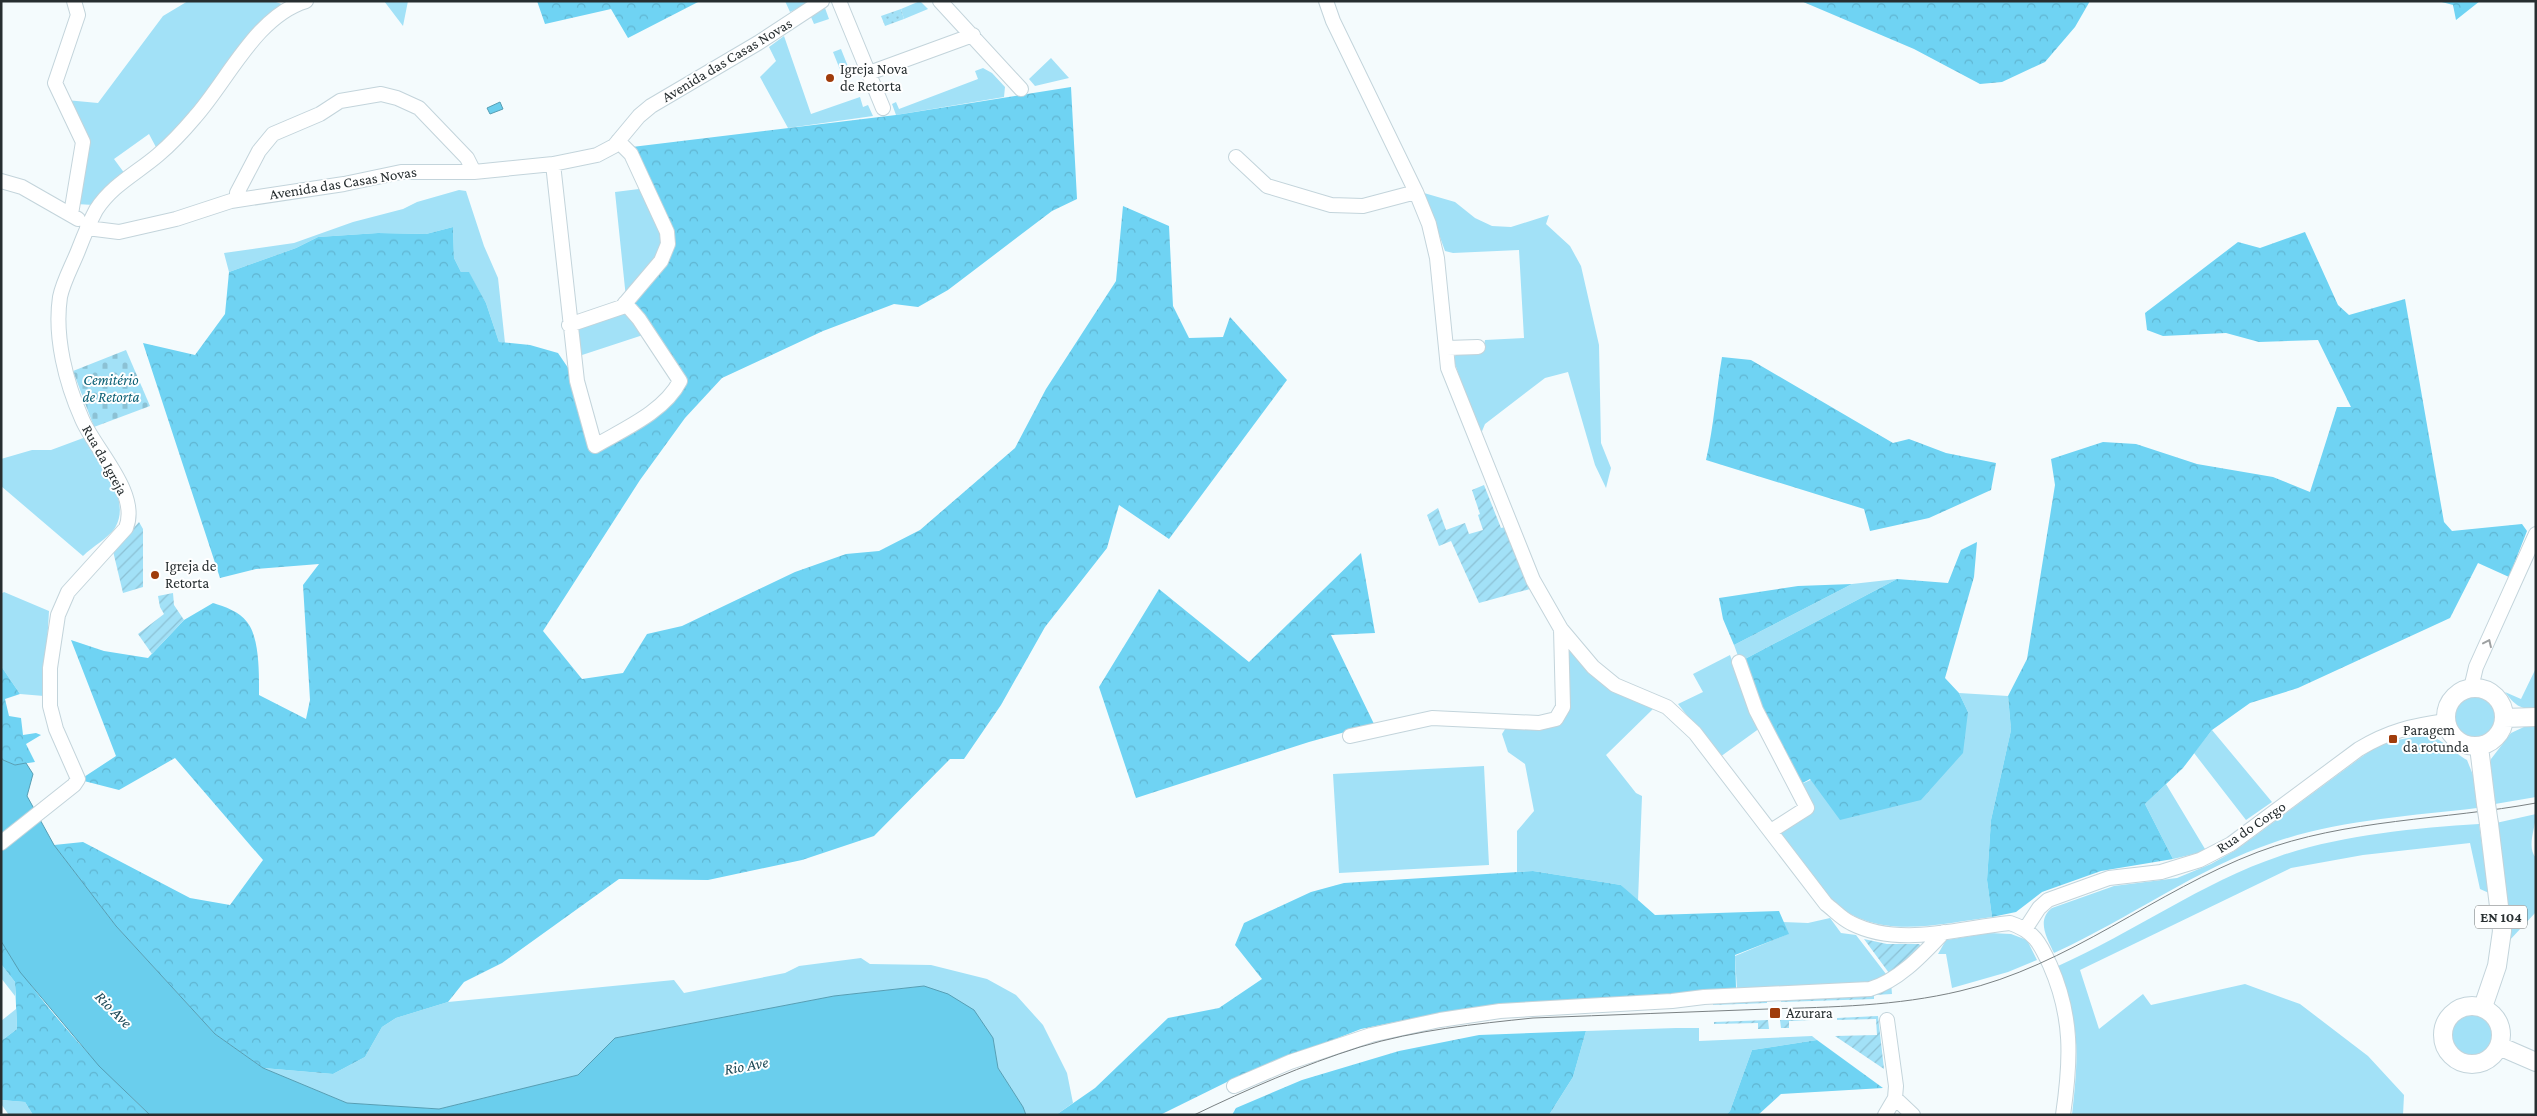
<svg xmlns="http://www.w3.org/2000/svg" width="2537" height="1116" font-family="'Crimson Pro',serif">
	<defs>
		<pattern id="forest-crowns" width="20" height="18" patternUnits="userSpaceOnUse" patternTransform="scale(1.25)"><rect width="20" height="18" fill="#6fd3f3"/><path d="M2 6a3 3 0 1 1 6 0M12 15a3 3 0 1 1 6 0" fill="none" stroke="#60b5d1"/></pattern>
		<pattern id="cemetery-stones" width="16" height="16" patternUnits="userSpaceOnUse" patternTransform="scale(1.25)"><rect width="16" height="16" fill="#a2e1f7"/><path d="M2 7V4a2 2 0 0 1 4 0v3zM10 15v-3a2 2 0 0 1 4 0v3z" fill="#8cc1d4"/></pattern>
		<pattern id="park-dots" width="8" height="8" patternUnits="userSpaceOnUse" patternTransform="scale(1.25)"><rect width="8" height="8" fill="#a2e1f7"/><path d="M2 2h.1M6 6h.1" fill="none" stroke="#8cc1d4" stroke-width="1.8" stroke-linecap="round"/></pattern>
		<pattern id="garden-furrows" width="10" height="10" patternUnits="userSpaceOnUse" patternTransform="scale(1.25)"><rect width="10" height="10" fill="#a2e1f7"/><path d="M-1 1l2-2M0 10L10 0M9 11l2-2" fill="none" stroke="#8cc1d4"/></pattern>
	</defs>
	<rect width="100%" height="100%" fill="#f4fbfd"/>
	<!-- grass -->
	<path fill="#a2e1f7" d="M188,1H273L285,5L158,151L149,134L114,159L125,174L94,205L76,204L87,151L66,100L98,103L163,16Z
		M384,1H408L403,26Z
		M785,1H806L807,4L790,12Z
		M920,1L928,9L904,19L901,9Z
		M825,8L829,19L814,24L811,17Z
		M784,36L811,114L860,97L863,107L868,105L873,116L788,128L760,77L776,61L769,47Z
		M841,49L849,69L841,72L833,52Z
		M1051,58L1069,78L1035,86L1029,79Z
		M983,68L992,73L1005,87L1004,97L896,115L892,104L896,102L899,109L978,79L975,71Z
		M639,189C646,203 659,220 662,235C665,257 638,282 626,298L615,192Z
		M459,190L466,191L484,246L498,278L505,343L499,342L486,303L469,273L461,272L454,258L453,227L426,234L378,233L318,237L296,248L229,272L224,253L294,243L353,222L403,209L417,202Z
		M1424,193L1455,202L1475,218L1492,226L1511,227L1549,215L1546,224L1570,246L1581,266L1599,345L1601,443L1611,468L1606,488L1595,465L1568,372L1545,378L1485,424L1480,436L1453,358L1458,353L1483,351L1485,340L1524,338L1519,250L1453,253L1445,251Z
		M626,313L643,335L576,357L574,329Z
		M86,437C100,462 132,499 115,528C108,538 92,547 83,556L1,486V459L32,450H51Z
		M1897,579L1745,659L1738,656L1734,645L1852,584Z
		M4,592L49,611L44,696L20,694L1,666V594Z
		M1567,651H1572L1589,673L1612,688L1654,708L1606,755L1636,793L1642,796L1638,901L1621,885L1533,871L1517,872V831L1534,811L1525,764L1508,752L1502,734L1507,726L1563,720Z
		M1730,655L1750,711L1760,728L1720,757L1678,704L1703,692L1693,674Z
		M2536,668V709C2519,709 2515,705 2505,692L2521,699Z
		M1959,693L2008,696L2011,730L1991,820L1987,880L1992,917C1937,924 1871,943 1828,896C1810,876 1795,852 1779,831L1811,809L1799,785L1968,712Z
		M2453 717a22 22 0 1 1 44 0a22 22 0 1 1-44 0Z
		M2526,726H2536V797L2495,804L2489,766L2491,759L2511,733Z
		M2212,730L2272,802L2246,820L2194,753Z
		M2425,735C2441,737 2453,752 2467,760L2473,775L2477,808C2410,816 2339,820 2275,842C2197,868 2129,919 2054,953C2047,938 2036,920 2052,908L2114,886L2177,878L2211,864L2236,850L2371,750L2386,742Z
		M1484,766L1489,865L1339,873L1333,774Z
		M2166,784L2205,849L2198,853L2173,859L2145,804Z
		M2536,814C2536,827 2526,847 2536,858V912L2508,942V904L2496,823Z
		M2479,824L2489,893L2480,889L2470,843L2363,855L2291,868L2080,970L2099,1029L2143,994L2151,1005L2245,984L2300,1004L2368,1056L2404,1095L2403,1115H2072C2079,1052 2080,1026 2058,966C2133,933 2202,882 2280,856C2341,835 2415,828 2479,824Z
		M1830,918L1841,933L1856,935L1886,974L1887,978L1882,982L1737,991L1735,956L1788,934L1783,922L1808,923Z
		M1990,933L2011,934L2027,940L2037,960L2008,972L1952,988L1946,954H1938L1946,940Z
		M861,958L870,964L931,965L987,979L1016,995L1043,1025L1067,1073L1073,1103L1056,1115H1026L1023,1107L998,1068L993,1038L924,986L834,996L615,1038L578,1075L439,1109L347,1103L263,1068L333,1074L365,1057L382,1027L396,1018L448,1002L674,980L684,993L785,973L799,966Z
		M1,964L15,982V996L1,978Z
		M16,1009L17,1029L1,1041V1021Z
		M2450 1035a22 22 0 1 1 44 0a22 22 0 1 1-44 0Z
		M1676,1028H1699V1041L1812,1036L1817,1040L1752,1050L1730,1111L1726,1115H1549L1573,1077L1586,1031Z
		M1,1100L25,1102L33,1115H9L1,1104Z"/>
	<!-- forest -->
	<path fill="url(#forest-crowns)" d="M537,1H700L628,38L611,9L545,24Z
		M1801,1H2090L2075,27L2045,62L2002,82L1980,84L1914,49Z
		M2438,1H2480L2456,20L2453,5Z
		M1071,87L1077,199L1052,211L948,290L918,307L894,304L823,331L722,378L685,418L640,480L543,631L582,679L623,673L647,634L682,626L795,572L846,554L879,551L920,530L1015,448L1046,389L1116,281L1123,206L1169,226L1173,306L1189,338L1223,337L1230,317L1287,380L1169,539L1119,505L1107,548L1045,627L1001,705L964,759H950L874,836L802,860L708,880L619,879L502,963L464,982L448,1002L396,1018L382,1027L365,1057L333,1074L263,1068L215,1034L116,926L54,845L83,842L190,898L230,905L263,860L175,758L119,790L84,781V777L116,756L71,640L104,651L148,658L184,620L213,603C225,607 239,611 247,622C260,638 259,675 259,695L306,719L310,700L303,585L319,564L256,569L220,578L143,343L195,355L225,314L229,272L296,248L318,237L378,233L426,234L453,227L454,258L461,272H469L486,303L499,342L530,345L558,353L577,381L595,445L621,430L680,381L625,303L668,244L632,147L896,115Z
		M2305,232L2338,305L2349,315L2405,299L2444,522L2452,531L2522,524L2527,531L2509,577L2478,563L2450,618L2298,688L2250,703L2212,730L2183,768L2145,804L2173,859L2101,871L2042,892L2016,912L1992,917L1987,880L1991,820L2011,730L2008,696L2027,659L2055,485L2051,459L2103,442L2136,444L2197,464L2273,477L2310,492L2337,407H2351L2318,340L2259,342L2226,333L2163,336L2147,330L2145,313L2238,242L2260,248Z
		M1722,357L1751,360L1893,443L1909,439L1946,453L1996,463L1991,490L1929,518L1870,531L1864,509L1706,460C1714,426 1716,391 1722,357Z
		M1977,542L1974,577L1945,678L1959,693L1968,712L1963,753L1921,800L1840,820L1810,779L1799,785L1759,710L1743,666L1745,659L1897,579L1948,583L1961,550Z
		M1361,553L1375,633L1331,635L1374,724L1309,742L1136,798L1099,687L1159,589L1249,662Z
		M1852,584L1734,645L1723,619L1719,598L1798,586Z
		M1,666L20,694L5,699L9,716L21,718L23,735L36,733L41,735L26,744L35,762L15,765L3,760L1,757Z
		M1533,871L1621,885L1655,915L1779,911L1789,934L1735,955L1736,988L1672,995L1497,1004L1430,1015L1361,1029L1237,1077L1160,1115H1056L1095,1088L1168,1018L1219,1008L1262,979L1235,945L1244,923L1311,892L1344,883Z
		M1,941C41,1006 95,1063 150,1115H33L25,1102L1,1100V1041L17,1029L15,982L1,964Z
		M1586,1031L1573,1077L1549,1115H1232L1236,1108L1302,1080L1399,1051L1479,1035Z
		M1817,1040L1883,1088L1781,1094L1758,1115H1726L1730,1111L1752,1050Z"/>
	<!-- cemetery -->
	<path fill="url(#cemetery-stones)" d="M126,350L150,406L94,427L73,371Z"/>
	<!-- park -->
	<path fill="url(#park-dots)" d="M901,9L904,19L885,26L881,16Z"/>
	<!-- garden -->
	<path fill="url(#garden-furrows)" d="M1484,485L1501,528L1505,527L1530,589L1479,603L1451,541L1439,546L1427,515L1438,508L1446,530L1465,523L1469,534L1483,530L1478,515L1480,514L1472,490Z
		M139,522L143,529V587L123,593L113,551Z
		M173,593L174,605L184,620L152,654L138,634L164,614L160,607L158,596Z
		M1864,939L1887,944H1919L1922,947L1889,973Z
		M1891,982L1892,994L1874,995V999L1781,1002V998H1767V1003L1713,1005V1000Z
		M1878,1016L1884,1069L1835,1036L1877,1035L1876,1019L1837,1020V1018Z
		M1832,1019L1789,1021V1028H1781L1780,1020Z
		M1768,1020L1769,1029H1758V1023L1714,1024V1022Z"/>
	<!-- water -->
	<path fill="#6aceed" stroke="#569eb4" d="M500,102L503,109L490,114L487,108Z
		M1,757L3,760L15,765L26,763L33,774L27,796L54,845L116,926L215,1034L263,1068L347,1103L439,1109L578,1075L615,1038L834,996L924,986L948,994L974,1010L993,1038L998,1068L1023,1107L1026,1115H150L99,1066L20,972L1,941Z"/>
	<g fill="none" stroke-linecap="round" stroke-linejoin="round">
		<!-- minor casing -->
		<g stroke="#c3d4db" stroke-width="16">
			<path id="minor" d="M839,1L883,108
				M940,1L1021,89
				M1326,1L1333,21L1416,192L1429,224L1437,258L1448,368L1533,580L1561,629L1593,667L1615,685L1667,707L1695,733L1826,904C1834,910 1842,919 1851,923C1900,948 1958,928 2010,923C2034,931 2040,943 2050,965C2073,1017 2071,1060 2063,1115
				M869,73L973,35
				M1236,157L1267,186L1331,205L1363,206L1416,192
				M553,164L577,381L595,446C624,429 664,412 680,381L639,319L625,303
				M1,181L22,187L78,219
				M237,200V193L259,151L273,134L320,114L340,101L381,94L397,98L419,108L467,158L474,172
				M71,214L83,142L55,83L78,15L74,1
				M87,228L119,232L176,219L231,201L344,184L401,172H474L553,164L597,155L614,146L639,116L651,106L758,43L822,1
				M569,325L622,307L661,261L668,244L667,232L631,154L618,141
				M1447,348L1478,347
				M1739,662L1756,710L1807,808L1771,831
				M2471,688L2476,667L2536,534
				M1350,736L1432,718L1539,723L1556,719L1563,707L1561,629
				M1,843L74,785L78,779L56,729L50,706V668L58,615L68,592L126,528C140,493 95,450 82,419C66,383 54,337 60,297C63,282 72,266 78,251C83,238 89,223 96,210C112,185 137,173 158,155C171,144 184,130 195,117C228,80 256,16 306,1
				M2026,928L2039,908L2048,900L2109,878L2161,872L2200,860L2231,844L2359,749C2389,731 2411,726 2446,721
				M1234,1086L1290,1062L1371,1035L1440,1020L1500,1011L1672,1001L1704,997L1870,989C1899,981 1924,953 1944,932
				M1895,1098L1913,1115
				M1885,1115L1895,1098L1896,1086L1887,1020"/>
		</g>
		<!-- major casing -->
		<g stroke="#c3d4db" stroke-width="20">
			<path id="major" d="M2446 717a29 29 0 1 1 58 0a29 29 0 1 1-58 0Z
				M2504,718L2536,717
				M2479,747L2486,804
				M2443 1035a29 29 0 1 1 58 0a29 29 0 1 1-58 0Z
				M2483,1007L2497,966L2502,931L2489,824
				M2499,1046L2536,1062"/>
		</g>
		<!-- minor -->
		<use href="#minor" stroke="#fff" stroke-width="14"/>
		<!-- major -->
		<use href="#major" stroke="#fff" stroke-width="18"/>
		<!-- tram -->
		<path stroke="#7a8183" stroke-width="1" d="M1194,1115C1248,1089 1303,1065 1360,1047C1416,1030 1475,1024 1533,1018C1611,1015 1689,1012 1768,1009C1833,1007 1897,1006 1960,991C2069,966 2155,891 2258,852C2346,819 2444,820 2536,803"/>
		<!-- major-bridge casing -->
		<g stroke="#c3d4db" stroke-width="20" stroke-linecap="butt">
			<path id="major-bridge" d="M2486,804L2489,824"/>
		</g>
		<!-- major-bridge -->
		<use href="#major-bridge" stroke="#fff" stroke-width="18"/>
	</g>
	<!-- one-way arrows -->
	<defs><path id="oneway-chevron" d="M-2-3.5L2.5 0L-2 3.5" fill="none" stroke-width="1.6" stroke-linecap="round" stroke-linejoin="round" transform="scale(1.25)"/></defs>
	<use stroke="#9ea1a2" href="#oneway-chevron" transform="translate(2488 643) rotate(-65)"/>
	<!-- markers -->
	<g fill="#a03c0b" stroke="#fff" stroke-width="2">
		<circle cx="830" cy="78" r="5"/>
		<circle cx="155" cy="575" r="5"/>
		<rect x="2388" y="734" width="10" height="10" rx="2.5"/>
		<rect x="1769" y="1007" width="12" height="12" rx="2.5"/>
	</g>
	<g text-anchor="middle" stroke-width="4" stroke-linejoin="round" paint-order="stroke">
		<!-- shield labels -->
		<rect fill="#fff" stroke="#686d6e" stroke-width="1" x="2475" y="905.5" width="52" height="23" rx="4"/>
		<g font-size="14" font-weight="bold" fill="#272e30">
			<text x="2501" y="922">EN 104</text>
		</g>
		<!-- street labels -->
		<g font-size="15" fill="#272e30" stroke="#fff">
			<text transform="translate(727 60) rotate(-31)" y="5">Avenida das Casas Novas</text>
			<text transform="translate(343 183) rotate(-9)" y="5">Avenida das Casas Novas</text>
			<text transform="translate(105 460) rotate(61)" y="5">Rua da Igreja</text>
			<text transform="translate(2251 827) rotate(-34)" y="5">Rua do Corgo</text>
		</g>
		<!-- poi labels -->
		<g font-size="15" fill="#272e30" stroke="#fff" text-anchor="start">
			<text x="840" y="74">Igreja Nova<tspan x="840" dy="17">de Retorta</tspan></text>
			<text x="165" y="571">Igreja de<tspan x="165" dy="17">Retorta</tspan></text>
			<text x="2403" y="735">Paragem<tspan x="2403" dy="17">da rotunda</tspan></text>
			<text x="1786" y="1018">Azurara</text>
		</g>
		<!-- park labels -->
		<g font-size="15" font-style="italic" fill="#0b6075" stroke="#fff">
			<text x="111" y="385">Cemitério<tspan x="111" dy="17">de Retorta</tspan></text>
		</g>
		<!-- water labels -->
		<g font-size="16" font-style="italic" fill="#1d4957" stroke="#fff">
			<text transform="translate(114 1009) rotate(45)" y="6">Rio Ave</text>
			<text transform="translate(746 1065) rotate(-10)" y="6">Rio Ave</text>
		</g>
	</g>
	<!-- border -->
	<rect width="2537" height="1116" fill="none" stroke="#272e30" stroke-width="5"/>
</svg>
